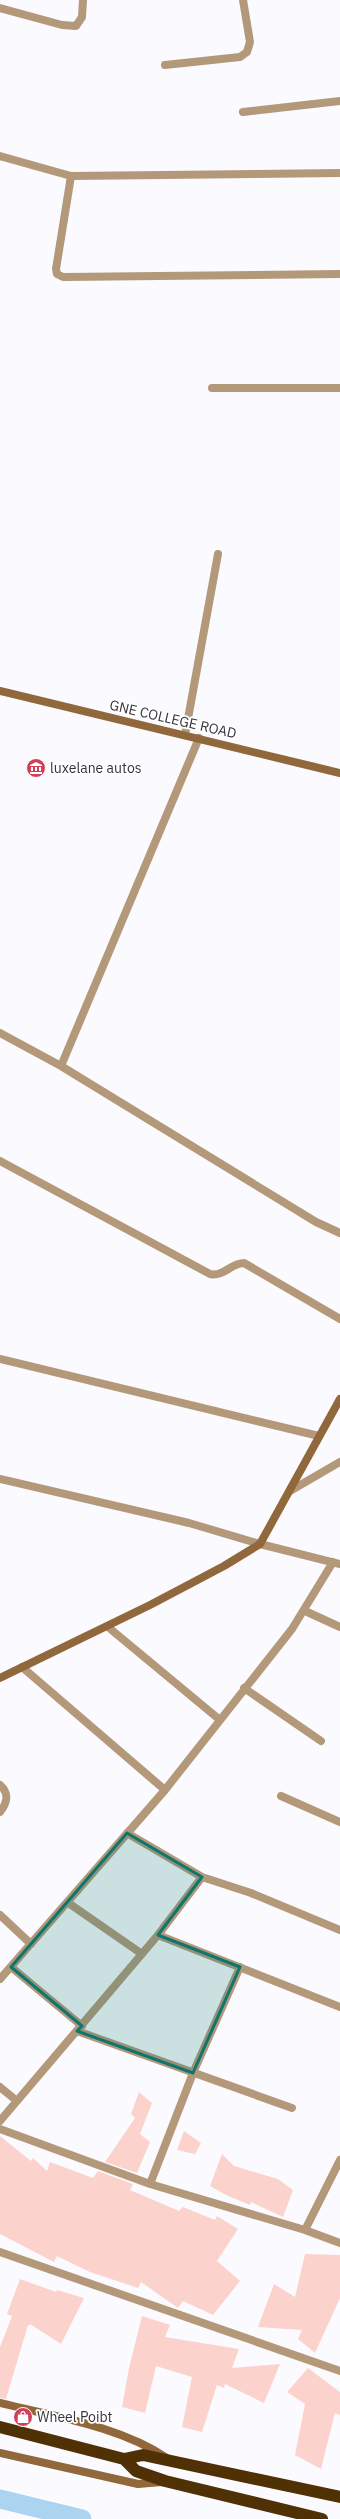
<svg xmlns="http://www.w3.org/2000/svg" width="340" height="2519" font-family="'IBM Plex Sans',sans-serif">
	<rect width="100%" height="100%" fill="#fbfafe"/>
	<g fill="none" stroke-linecap="round" stroke-linejoin="round">
		<!-- canal -->
		<path stroke="#aad4ef" stroke-width="19" d="M0,2499L82,2519"/>
	</g>
	<!-- building -->
	<path fill="#fcd3cc" d="M139,2092L152,2103L140,2134L150,2142L137,2173L105,2162L135,2118L131,2114Z
		M184,2131L201,2143L195,2154L177,2150Z
		M0,2136L31,2161L33,2158L47,2171L50,2162L93,2178L98,2171L133,2184L130,2190L179,2211L183,2207L215,2220L217,2216L238,2229L217,2261L240,2281L213,2315L183,2301L178,2308L141,2282L138,2288L90,2272L57,2256L54,2262L0,2234Z
		M222,2154L234,2166L278,2179L293,2190L283,2217L251,2202L250,2205L226,2195L210,2186Z
		M305,2254L340,2255V2298L315,2353L298,2339L302,2330L258,2327L274,2284L295,2297Z
		M20,2279L56,2292L57,2290L84,2298L61,2344L30,2324L29,2326L28,2325L6,2399L0,2398V2347L12,2316L7,2314Z
		M142,2316L170,2325L165,2337L239,2349L232,2368L280,2364L264,2403L225,2384L224,2388L217,2385L202,2432L182,2427L192,2377L156,2366L145,2413L122,2407L129,2368Z
		M308,2368L340,2392V2415L335,2413L321,2469L295,2455L305,2404L287,2392Z"/>
	<g fill="none" stroke-linecap="round" stroke-linejoin="round">
		<!-- street -->
		<path stroke="#b4987a" stroke-width="8" d="M0,8L62,25L76,26L82,17L83,0
			M165,65L240,57L247,52L250,42L243,0
			M243,112L340,101
			M0,156L71,176L340,173
			M71,176L56,269L57,274L63,277L340,274
			M212,388H340
			M185,735L218,554
			M0,1033L61,1066L316,1222L340,1233
			M61,1066L199,738
			M0,1161L210,1274C224,1277 231,1263 244,1263L340,1319
			M0,1359L319,1436
			M0,1479L189,1523L260,1544L340,1564
			M290,1491L340,1462
			M305,1611L340,1627
			M108,1627L220,1720
			M22,1667L165,1790
			M244,1688L321,1741
			M0,1785C10,1794 7,1803 0,1812
			M281,1796L340,1822
			M202,1877L251,1893L340,1930
			M67,1902L142,1954
			M0,1915L31,1944
			M158,1935L340,2007
			M11,1967L82,2026
			M0,1979L165,1790L292,1629L333,1562
			M77,2031L292,2108
			M0,2087L17,2101
			M0,2121L158,1935L202,1877L127,1833
			M0,2129L150,2184L305,2230L340,2243
			M150,2184L193,2073L240,1967
			M305,2230L340,2160
			M0,2252L340,2371"/>
		<!-- secondary -->
		<path stroke="#90683b" stroke-width="8" d="M0,691L340,773
			M0,1678L150,1605L224,1566L260,1544L340,1399
			M0,2403C56,2417 119,2426 167,2458
			M0,2453L138,2484L162,2482"/>
		<!-- highway -->
		<path stroke="#503005" stroke-width="12" d="M0,2427L124,2459L143,2455L340,2497
			M124,2459L136,2471L165,2481L322,2519"/>
	</g>
	<!-- marked area -->
	<path fill="#0f766e" fill-opacity="0.2" stroke="#0f766e" stroke-width="3" stroke-linejoin="round" d="M127,1833L202,1877L158,1935L240,1967L193,2073L77,2031L82,2026L11,1967Z"/>
	<!-- icons -->
	<defs>
		<g id="museum-disc" transform="scale(1)"><circle r="9.5" fill="#d04059" stroke="#fff"/><path d="M0-6L6-3V-2H-6V-3ZM-5-1h2V3h-2ZM-1-1h2V3h-2ZM3-1h2V3H3ZM-6 4H6V6H-6Z" fill="#fff"/></g>
		<g id="shop-disc" transform="scale(1)"><circle r="9.5" fill="#d04059" stroke="#fff"/><path d="M-5-2.5h2.3a2.7 3.5 0 0 1 5.4 0H5L5.5 6h-11ZM-1.5-2.5h3a1.5 2.3 0 0 0-3 0Z" fill="#fff"/></g>
	</defs>
	<g fill-rule="evenodd">
		<use href="#museum-disc" x="36" y="768"/>
		<use href="#shop-disc" x="23" y="2417"/>
	</g>
	<g text-anchor="middle" stroke-width="3.5" stroke-linejoin="round" paint-order="stroke">
		<!-- street labels -->
		<g font-size="14" fill="#36343b" stroke="#fff">
			<text transform="translate(173 719) rotate(13)" y="5">GNE COLLEGE ROAD</text>
		</g>
		<!-- poi labels -->
		<g font-size="14" fill="#36343b" stroke="#fff" text-anchor="start">
			<text x="50" y="773">luxelane autos</text>
			<text x="37" y="2422">Wheel Poibt</text>
		</g>
	</g>
</svg>
